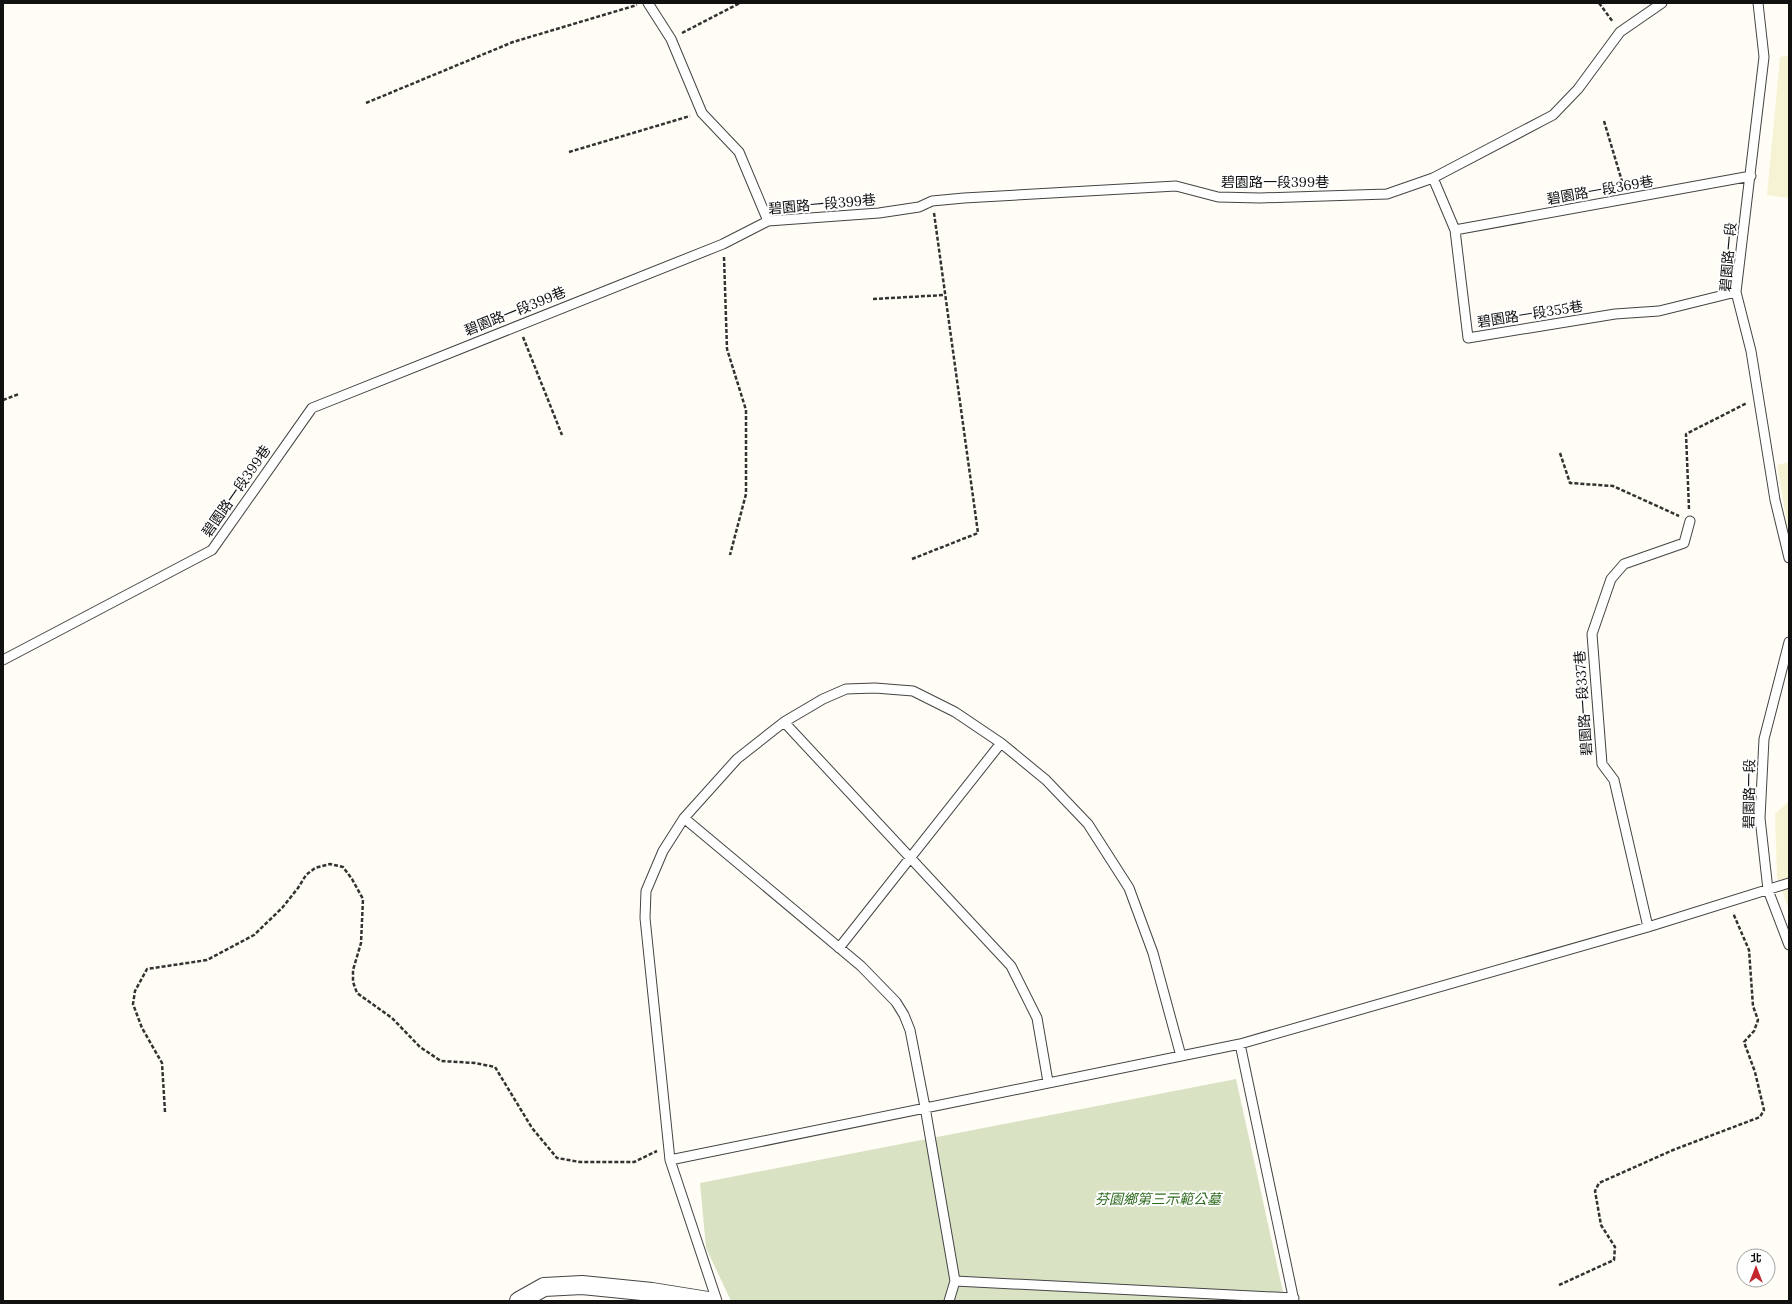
<svg xmlns="http://www.w3.org/2000/svg" width="1792" height="1304" viewBox="0 0 1792 1304" font-family="Lora,'Noto Sans TC',serif">
<style>
.farmland{fill:#f6f3d4}
.cemetery{fill:#d9e3c4}
.lines{fill:none;stroke-linecap:round;stroke-linejoin:round}
.service-casing{stroke:#444;stroke-width:11}
.minor-casing{stroke:#444;stroke-width:20}
.path{stroke:#333;stroke-width:2.5;stroke-dasharray:4 2;stroke-linecap:butt}
.service{stroke:#fff;stroke-width:9}
.minor{stroke:#fff;stroke-width:18}
.labels{text-anchor:middle;dominant-baseline:central;stroke-width:4;stroke-linejoin:round;paint-order:stroke}
.street-label{font-size:14px;fill:#111;stroke:#fff}
.park-label{font-size:14px;font-style:italic;fill:#2f6b1f;stroke:#fff}
</style>
<rect width="100%" height="100%" fill="#fffdf5"/>
<path class="farmland" d="M1789,55V198L1767,195L1780,57Z
M1789,462V534L1777,465Z
M1789,801V910L1777,877L1775,814Z"/>
<path class="cemetery" d="M1236,1079L1285,1301H731L706,1248L700,1183Z"/>
<g class="lines">
<defs>
<path id="service" d="M648,3L671,39L702,113L739,152L768,221
M1758,3L1764,57L1736,292L1751,351L1775,500L1789,558
M1433,178L1455,230L1468,338L1615,314L1659,311L1736,292
M1455,230L1751,176
M1789,642L1764,739L1760,818L1768,890L1789,945
M3,660L212,550L312,408L723,244L768,221L879,213L919,207L932,201L964,198L1176,186L1218,197L1260,198L1387,194L1433,178L1553,115L1578,89L1620,32L1662,3
M784,722L1011,966L1037,1018L1048,1082
M684,818L861,966L896,1002L904,1015L910,1030L925,1107L955,1281L949,1301
M1648,927L1614,780L1602,764L1592,634L1611,579L1624,564L1684,543L1690,521
M839,948L1001,743
M1240,1044L1294,1301
M670,1160L1240,1044L1648,927L1789,883
M955,1281L1294,1298
M717,1301L670,1160L645,918L646,891L663,851L684,818L737,759L784,722L823,699L846,689L875,688L913,691L955,712L1001,743L1046,780L1088,824L1129,888L1153,953L1181,1056"/>
<path id="minor" d="M519,1301L544,1287L582,1285L652,1292L708,1301"/>
</defs>
<use href="#service" class="service-casing"/>
<use href="#minor" class="minor-casing"/>
<path class="path" d="M1599,3L1613,22
M682,33L740,3
M366,103L513,42L637,5
M1604,121L1624,188
M569,152L690,116
M724,257L727,349L746,410V494L730,555
M873,299L945,295
M523,337L562,435
M3,400L19,394
M1560,453L1570,483L1613,486L1679,516
M1689,509L1686,434L1747,403
M912,559L978,533L934,213
M165,1112L162,1063L142,1028L133,1004L135,991L147,969L207,960L254,935L282,908L298,888L306,875L315,868L330,864L343,867L352,879L363,899L361,943L353,970V982L357,993L392,1018L420,1047L441,1061L475,1063L495,1067L532,1128L557,1158L580,1162H634L657,1151
M1559,1285L1614,1260L1615,1247L1601,1225L1595,1191L1599,1183L1673,1150L1760,1117L1764,1110L1755,1072L1744,1042L1754,1031L1758,1020L1753,1006L1749,950L1733,913"/>
<use href="#service" class="service"/>
<use href="#minor" class="minor"/>
</g>
<g class="labels">
<g class="street-label">
<text x="1275" y="182">碧園路一段399巷</text>
<text transform="translate(1600 190) rotate(-10)">碧園路一段369巷</text>
<text transform="translate(822 204) rotate(-5)">碧園路一段399巷</text>
<text transform="translate(1728 257) rotate(-85)">碧園路一段</text>
<text transform="translate(515 311) rotate(-22)">碧園路一段399巷</text>
<text transform="translate(1530 314) rotate(-9)">碧園路一段355巷</text>
<text transform="translate(236 491) rotate(-55)">碧園路一段399巷</text>
<text transform="translate(1583 703) rotate(-94)">碧園路一段337巷</text>
<text transform="translate(1749 794) rotate(-89)">碧園路一段</text>
</g>
<g class="park-label">
<text x="1158" y="1199">芬園鄉第三示範公墓</text>
</g>
</g>
<rect width="1792" height="1304" fill="none" stroke="#111111" stroke-width="8"/>
<g transform="translate(1756 1268)"><circle r="19" fill="#ffffff" stroke="#a0a0a0"/>
<path d="M0-3L7 15L0 10L-7 15Z" fill="#c4262e"/>
<text y="-6" font-size="11" font-weight="bold" text-anchor="middle" fill="#111111">北</text>
</g>
</svg>
